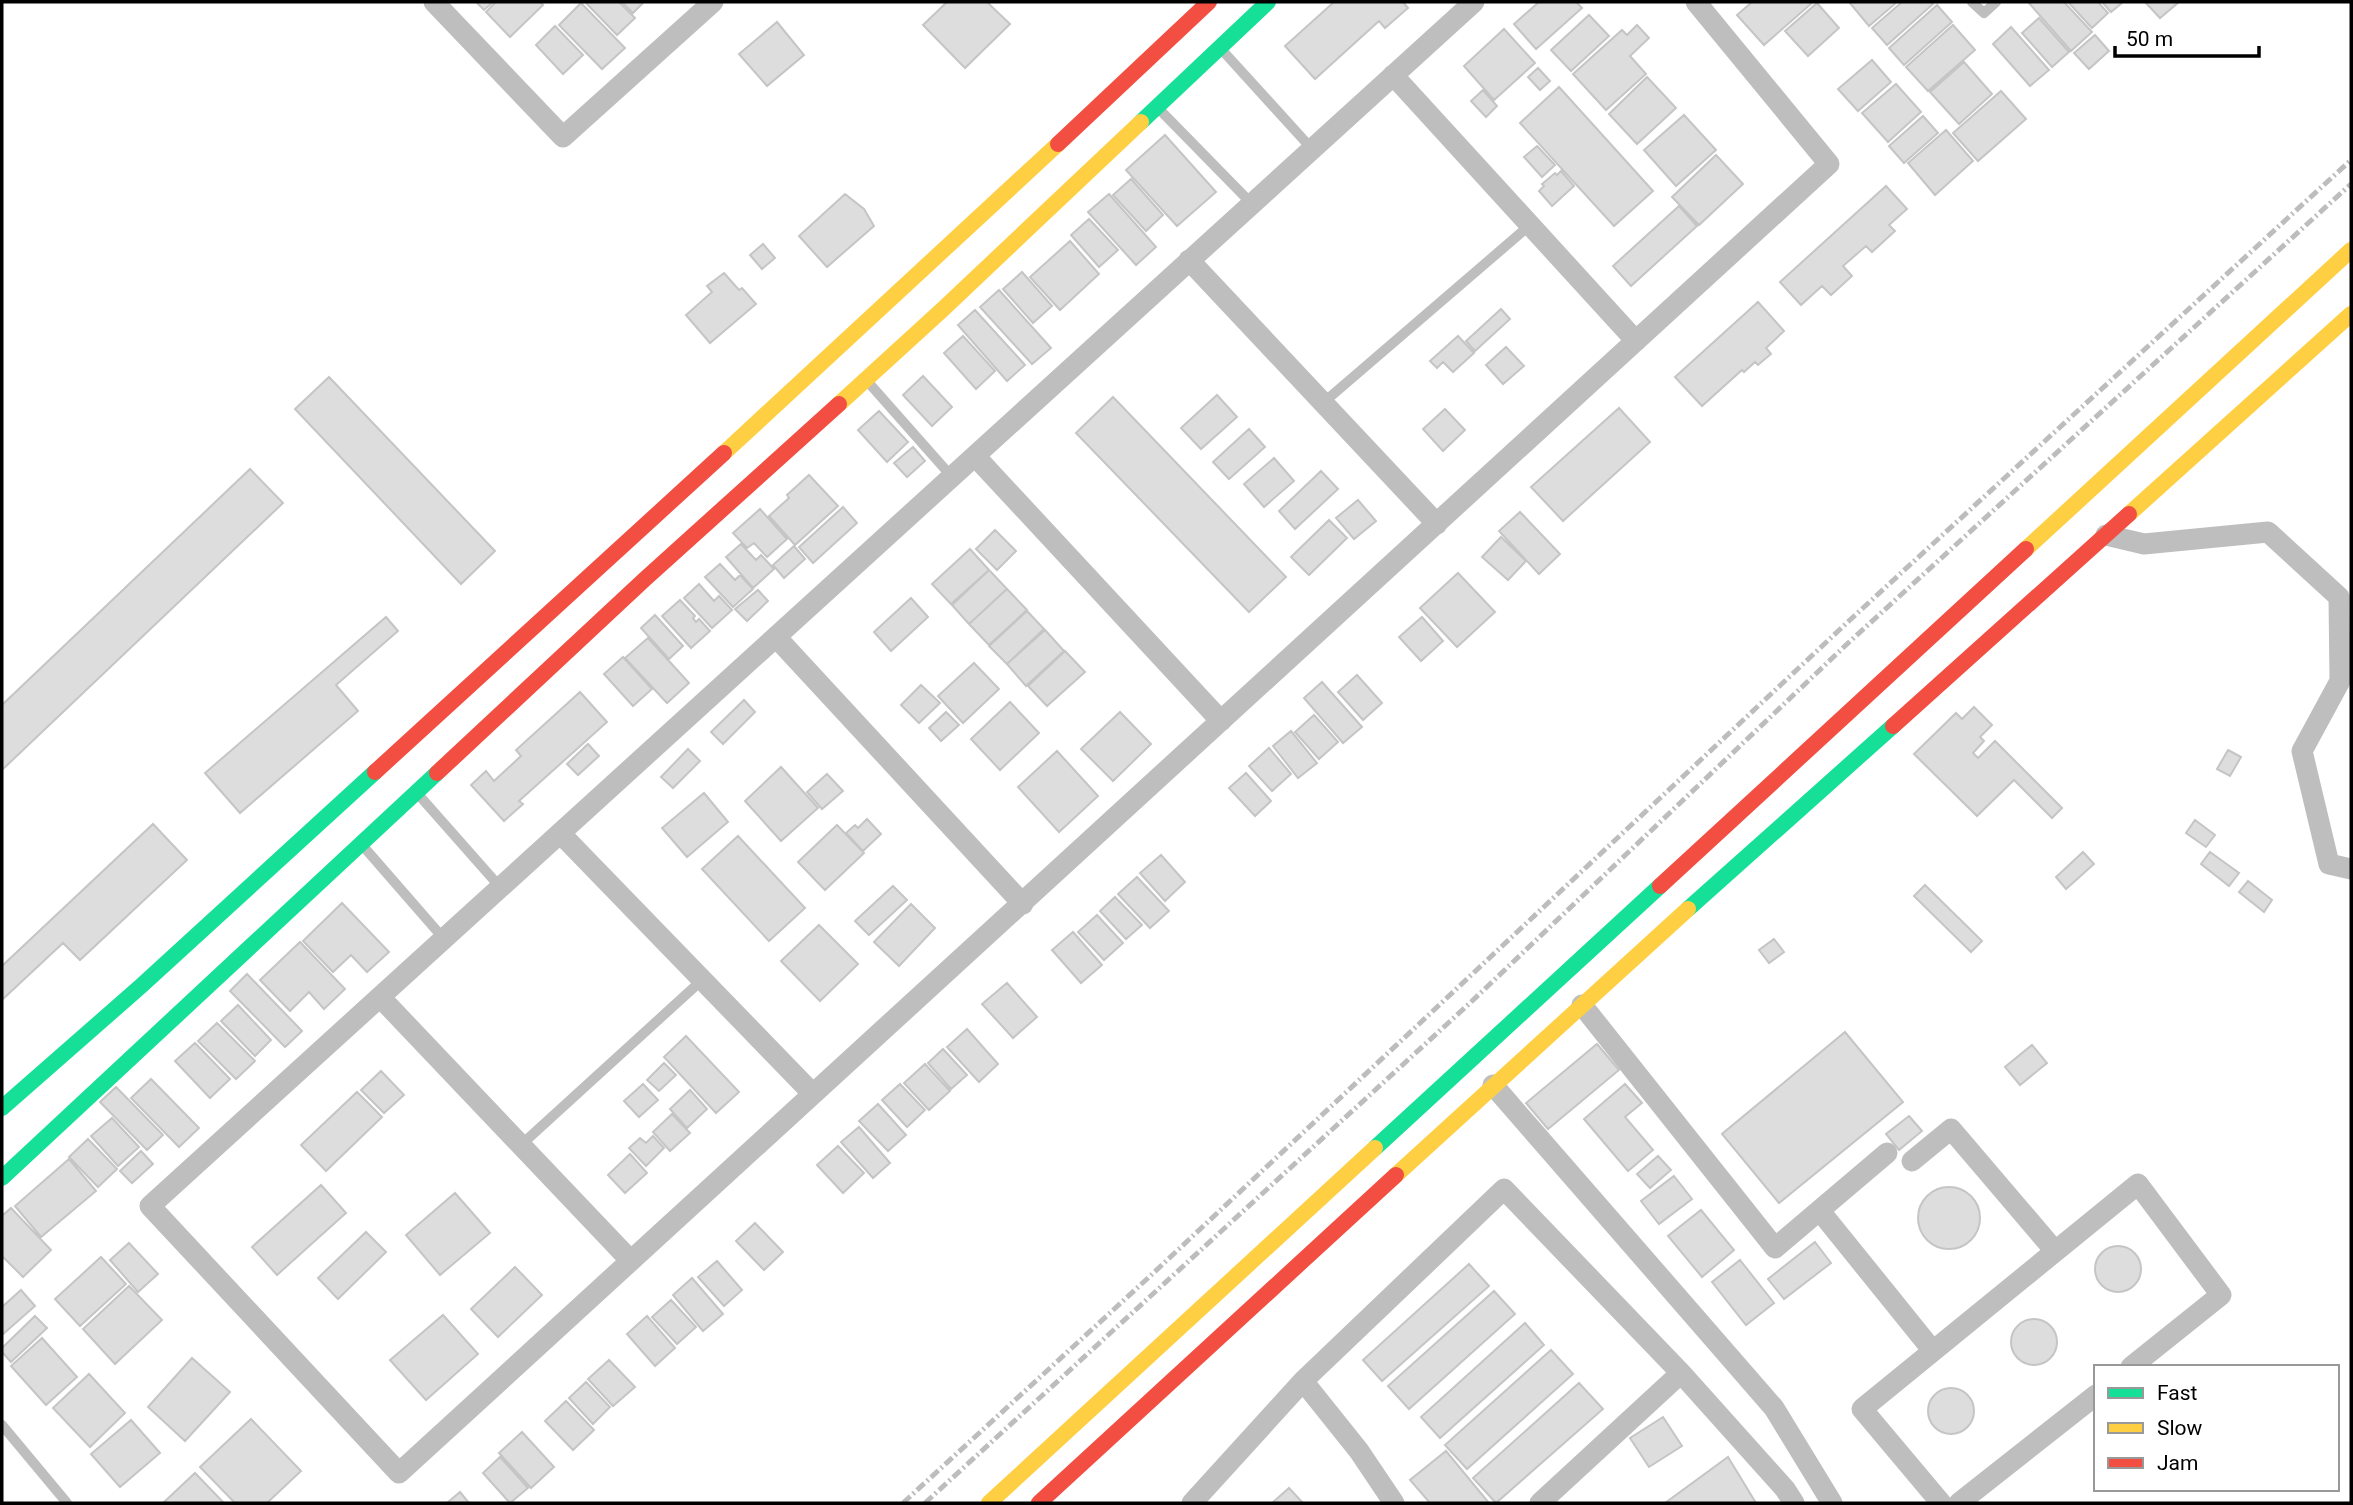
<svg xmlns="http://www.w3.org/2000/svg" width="2353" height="1505" viewBox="0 0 2353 1505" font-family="Roboto,sans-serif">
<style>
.building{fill:#ddd;stroke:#c5c5c5;stroke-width:2}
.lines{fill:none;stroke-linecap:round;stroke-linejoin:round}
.lane{stroke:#bebebe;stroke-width:10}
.street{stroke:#bebebe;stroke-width:21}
.fast{stroke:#16e098;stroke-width:16}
.slow{stroke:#ffcf43;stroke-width:16}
.jam{stroke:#f24e42;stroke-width:16}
.rail{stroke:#bdbdbd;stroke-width:5;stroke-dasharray:10 3.5 2 3.5;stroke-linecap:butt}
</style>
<rect width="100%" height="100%" fill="#fff"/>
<path class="building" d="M476,2H493L484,10Z
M496,2H540L543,5L510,37L486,12Z
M585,2H619L635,18L617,35Z
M622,2H644L633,13Z
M947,2H987L1010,24L965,68L923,25Z
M1334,2H1403L1408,8L1385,28L1379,21L1315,79L1285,46Z
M1539,2H1576L1582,8L1536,49L1514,24Z
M1752,2H1813L1764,45L1737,15Z
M1849,2H1897L1869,26Z
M1902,2H1931L1933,4L1887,45L1872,28Z
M2031,2H2064L2092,32L2071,51L2029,3Z
M2068,2H2098L2108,13L2092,28Z
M2102,2H2123L2111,12Z
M2145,2H2179L2160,18Z
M581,3L625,48L602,69L559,25Z
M1817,3L1839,28L1808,56L1785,31Z
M1937,5L1952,22L1904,65L1889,48Z
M1589,15L1609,36L1571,71L1551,50Z
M2039,18L2069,52L2052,67L2022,33Z
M777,22L804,55L767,86L739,54Z
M1637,25L1649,38L1630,56L1646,74L1606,110L1573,74L1622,30L1627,35Z
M1953,25L1975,50L1928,91L1906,67Z
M555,26L583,55L563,74L536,45Z
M2011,27L2049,70L2030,86L1993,44Z
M1504,29L1535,63L1494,100L1464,66Z
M2095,35L2109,51L2089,69L2074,53Z
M1872,60L1891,82L1858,111L1838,89Z
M1964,62L1992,94L1959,124L1930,92Z
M1538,68L1550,81L1540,90L1528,77Z
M1647,77L1676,108L1637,144L1609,114Z
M1896,84L1921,112L1888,142L1862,113Z
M1559,87L1653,191L1614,226L1520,123Z
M1483,90L1497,106L1486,117L1471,101Z
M2001,91L2026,119L1978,161L1953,133Z
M1684,115L1716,150L1676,186L1644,150Z
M1923,116L1938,133L1904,163L1889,146Z
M1946,130L1973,161L1935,195L1908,163Z
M1165,135L1216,192L1177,226L1126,170Z
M1537,146L1555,165L1542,177L1524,157Z
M1716,155L1743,184L1699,225L1672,197Z
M1561,171L1574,186L1552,206L1539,191L1544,186L1542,184L1555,173L1557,175Z
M1131,179L1163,215L1146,231L1113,195Z
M1886,186L1907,209L1889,225L1895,231L1872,252L1866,246L1843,266L1852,276L1831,295L1822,286L1801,305L1780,282Z
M845,194L864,209L874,226L827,267L799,236Z
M1109,194L1156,247L1136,265L1088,212Z
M1679,206L1697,226L1631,286L1613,266Z
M1089,219L1118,250L1099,267L1071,235Z
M1070,241L1099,274L1060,310L1030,277Z
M763,244L775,258L762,269L750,255Z
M1022,272L1052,306L1033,323L1003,289Z
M724,273L739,290L742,288L756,304L710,343L686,315L712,292L707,286Z
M999,290L1051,348L1032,364L980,307Z
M1758,302L1784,331L1766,348L1771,354L1758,365L1755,362L1744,372L1742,370L1702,406L1675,377Z
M1501,309L1510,319L1475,351L1466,341Z
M975,310L1025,365L1007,381L958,325Z
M963,336L995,371L976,389L944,353Z
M1458,336L1474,353L1453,372L1443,362L1437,368L1430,361Z
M1506,347L1524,366L1503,384L1486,365Z
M923,376L952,407L932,426L903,395Z
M329,377L495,551L461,584L295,409Z
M1217,395L1237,417L1201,449L1181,428Z
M1113,397L1286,577L1249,612L1076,433Z
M1619,408L1650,442L1563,521L1531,487Z
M1445,409L1465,430L1443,451L1423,429Z
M879,411L908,442L887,462L858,430Z
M1249,429L1265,447L1229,479L1213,462Z
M913,447L925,461L907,477L894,463Z
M1274,458L1294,481L1264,507L1244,484Z
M250,469L283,503L2,770V705Z
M1321,471L1338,489L1295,529L1279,511Z
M809,475L838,506L795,545L769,516L789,498L787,495Z
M1358,500L1376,521L1354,539L1336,518Z
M843,507L857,523L813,563L799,547Z
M760,509L787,539L767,557L754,543L747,548L733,533Z
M1520,512L1560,554L1539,574L1499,531Z
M1329,520L1347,538L1309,575L1291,557Z
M995,530L1016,551L997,570L976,549Z
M1501,537L1526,561L1508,580L1482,557Z
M741,544L756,560L761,555L774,569L753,588L726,557Z
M794,546L805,559L784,578L773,565Z
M970,549L989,570L951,604L932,584Z
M720,564L735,580L740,575L753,589L733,607L705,577Z
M989,570L1007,589L969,624L952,605Z
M1458,573L1495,612L1457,647L1420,608Z
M699,584L714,601L719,596L732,610L712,628L684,598Z
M1007,589L1027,610L989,645L969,624Z
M758,590L768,601L747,621L735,609Z
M911,598L928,617L891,651L874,632Z
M680,600L695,616L693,618L696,622L699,619L710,631L691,648L662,616Z
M1027,611L1044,629L1007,664L989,646Z
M655,615L683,646L669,659L641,628Z
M386,617L398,631L336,685L358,711L240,813L205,773Z
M1422,617L1443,641L1421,661L1399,637Z
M1045,630L1064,651L1026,686L1007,664Z
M648,638L689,683L667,703L625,658Z
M1065,651L1085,672L1047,706L1028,686Z
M623,657L652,689L633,706L604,674Z
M974,663L999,689L963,723L938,696Z
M1357,675L1382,703L1363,720L1338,692Z
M1322,682L1362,727L1343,743L1304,698Z
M921,685L940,703L919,723L901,705Z
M580,692L607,722L519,801L523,804L504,821L471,785L486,771L494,781L521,756L516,750Z
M744,700L755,712L723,744L711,732Z
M1010,702L1039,733L1000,770L971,739Z
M1974,707L1992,725L1980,737L1984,741L1973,753L1978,758L1995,741L2062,808L2052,818L2014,780L1977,816L1914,754L1956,713L1962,719Z
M946,712L959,725L941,741L929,728Z
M1120,712L1151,744L1113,781L1081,749Z
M1314,715L1338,742L1319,759L1295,732Z
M1291,731L1317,763L1298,778L1273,746Z
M588,744L599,756L578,775L567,764Z
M1269,748L1291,774L1272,791L1249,766Z
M688,749L700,761L673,788L661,777Z
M2228,750L2241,757L2230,776L2217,769Z
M1057,751L1098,796L1059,832L1018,787Z
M781,767L818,808L781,841L745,801Z
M1246,773L1271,801L1255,816L1229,788Z
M827,774L843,791L822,809L807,792Z
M704,793L728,822L687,857L662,828Z
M867,819L881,834L863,851L846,833L855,825L858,828Z
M2195,820L2215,835L2206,847L2186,833Z
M153,824L187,860L80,960L63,943L2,1000V966Z
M837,825L864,853L825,890L798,862Z
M738,836L805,908L769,941L702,869Z
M2083,852L2094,864L2066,889L2056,877Z
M2210,852L2239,873L2229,886L2201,864Z
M1161,855L1185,882L1165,901L1140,873Z
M1137,877L1169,911L1150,928L1118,894Z
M2248,881L2272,900L2264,912L2239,892Z
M1925,885L1982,941L1971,952L1914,896Z
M893,886L907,900L869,935L855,921Z
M1115,897L1142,925L1126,939L1100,911Z
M342,903L389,952L367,972L351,955L333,972L303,941Z
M911,904L935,928L899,966L874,942Z
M1097,915L1123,943L1104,960L1078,932Z
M819,925L858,964L820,1001L781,961Z
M1073,932L1102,965L1081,983L1052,950Z
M1774,939L1784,952L1769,963L1759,950Z
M300,942L345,989L324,1009L309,992L290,1011L260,980Z
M247,974L302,1031L285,1047L230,991Z
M1007,983L1037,1017L1013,1038L982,1004Z
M238,1005L271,1040L255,1056L221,1021Z
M217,1023L255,1061L236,1079L198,1041Z
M967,1029L998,1064L979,1082L947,1047Z
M1845,1032L1903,1102L1779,1203L1722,1134Z
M686,1036L739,1092L716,1113L664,1057Z
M195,1043L230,1079L210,1098L175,1061Z
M1597,1044L1619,1070L1548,1129L1526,1103Z
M2032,1045L2047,1063L2020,1085L2005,1067Z
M943,1049L967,1075L951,1089L928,1063Z
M664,1063L676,1075L659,1091L647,1080Z
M925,1064L950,1091L929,1110L904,1083Z
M381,1071L404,1095L384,1113L361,1090Z
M151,1079L199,1128L179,1147L131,1098Z
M643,1084L658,1100L639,1117L624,1101Z
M900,1084L925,1110L907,1127L882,1100Z
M1625,1084L1642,1103L1625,1117L1653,1150L1628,1171L1584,1119Z
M116,1087L163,1135L147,1150L100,1102Z
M690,1090L707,1109L687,1128L670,1109Z
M357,1092L382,1117L326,1171L301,1145Z
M878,1104L906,1135L888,1151L859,1121Z
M672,1114L690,1133L670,1151L653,1132Z
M1909,1116L1922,1131L1899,1150L1886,1134Z
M112,1118L139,1147L118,1166L91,1136Z
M859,1127L890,1163L873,1178L841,1142Z
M653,1136L664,1148L646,1166L629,1148L640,1138L646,1143Z
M88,1139L117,1169L98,1187L69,1157Z
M838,1146L864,1173L843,1193L817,1165Z
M141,1151L153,1164L132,1183L120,1171Z
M630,1154L647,1173L625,1193L608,1175Z
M1658,1156L1671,1170L1650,1188L1637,1174Z
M69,1159L96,1191L41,1237L15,1206Z
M1674,1176L1692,1199L1659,1224L1641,1201Z
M321,1185L346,1213L277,1275L252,1247Z
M1918 1218a31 31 0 1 1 62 0a31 31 0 1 1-62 0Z
M455,1193L490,1233L440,1275L406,1235Z
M11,1208L51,1250L23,1277L2,1256V1216Z
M1701,1210L1734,1250L1702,1277L1668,1236Z
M755,1223L783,1252L764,1270L736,1241Z
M366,1232L386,1252L338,1299L318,1278Z
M1815,1242L1831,1263L1784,1299L1768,1279Z
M129,1243L158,1274L138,1292L110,1260Z
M2095 1269a23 23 0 1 1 46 0a23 23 0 1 1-46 0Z
M101,1257L126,1284L80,1326L55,1299Z
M1740,1260L1774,1303L1746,1325L1712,1282Z
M717,1261L742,1290L724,1306L698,1277Z
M1469,1264L1489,1286L1382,1381L1363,1360Z
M515,1267L542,1295L498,1337L471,1309Z
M692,1278L723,1314L703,1331L673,1295Z
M129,1286L162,1320L115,1364L83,1329Z
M21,1290L35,1306L2,1335V1307Z
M1494,1291L1515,1314L1409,1409L1388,1386Z
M671,1300L696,1327L677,1344L652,1317Z
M443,1315L478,1354L426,1400L390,1360Z
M35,1316L47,1328L11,1362L2,1352V1348Z
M647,1316L675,1348L655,1366L627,1334Z
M2011 1342a23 23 0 1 1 46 0a23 23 0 1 1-46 0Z
M1525,1323L1544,1345L1440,1438L1421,1417Z
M42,1338L77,1377L46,1405L11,1366Z
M1551,1350L1573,1374L1467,1469L1445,1445Z
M192,1358L230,1392L185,1441L148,1407Z
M609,1360L635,1387L613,1406L588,1379Z
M89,1374L125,1413L90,1447L53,1408Z
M586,1382L610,1407L593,1424L569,1398Z
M1579,1383L1603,1409L1496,1503L1473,1478Z
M1928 1411a23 23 0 1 1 46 0a23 23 0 1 1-46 0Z
M566,1401L594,1430L573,1450L545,1421Z
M1663,1417L1682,1446L1649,1467L1630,1438Z
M251,1419L301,1471L267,1503H235L200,1467Z
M131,1420L160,1453L120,1487L91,1454Z
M522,1432L554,1467L531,1488L499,1453Z
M1446,1451L1489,1503H1430L1410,1480Z
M500,1457L528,1488L510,1503L483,1473Z
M1728,1457L1756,1503H1665Z
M195,1473L223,1502L221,1503H163Z
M1289,1488L1303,1503H1272Z
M460,1492L469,1503H447Z"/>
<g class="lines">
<path class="lane" d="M1972,2L1984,13L1996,2
M1222,50L1312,149
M1158,108L1252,204
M868,382L952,477
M1323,403L1530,225
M417,793L500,887
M363,846L444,939
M521,1145L702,980
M2,1425L67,1503"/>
<path class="street" d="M434,2L563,137L713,2
M1474,2L150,1206L399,1473L1829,164L1696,2
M1393,75L1636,341
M1189,260L1437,524
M975,456L1221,721
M2106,535L2144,544L2268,532L2339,597L2340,681L2302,751L2329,864L2351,869
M776,637L1023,904
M560,833L813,1094
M380,997L631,1261
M1582,1005L1775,1248L1887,1153
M1493,1085L1774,1408L1832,1503
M1912,1161L1951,1129L2055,1251
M1820,1211L1933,1351
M1303,1381L1359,1451L1394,1503
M1192,1503L1303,1381L1504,1189L1681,1373L1785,1489L1794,1503
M1540,1503L1681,1373
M1941,1503L1862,1409L2138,1184L2221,1295L2131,1367
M1959,1503L2096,1395"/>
<path class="fast" d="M1141,122L1268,2
M1688,909L1893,726
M2,1108L141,986L375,772
M1375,1148L1660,886
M2,1178L437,773"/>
<path class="slow" d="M839,404L942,310L1141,122
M724,453L1058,144
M2129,514L2351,314
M2026,549L2351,250
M1396,1175L1688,909
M989,1503L1375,1148"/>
<path class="jam" d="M1058,144L1209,2
M1893,726L2129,514
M375,772L724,453
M437,773L645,579L839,404
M1660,886L2026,549
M1039,1503L1396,1175"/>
<path class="rail" d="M903,1503L1148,1278L1851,619L2351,160
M925,1503L1470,1003L1846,645L2351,184"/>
</g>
<rect width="2353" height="1505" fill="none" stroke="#000000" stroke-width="7"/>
<rect x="2094" y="1365" width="245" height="126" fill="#ffffff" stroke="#999999" stroke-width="2"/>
<rect x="2108" y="1388" width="35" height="10" fill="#16e098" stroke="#999999" stroke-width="2"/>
<text x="2157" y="1400" font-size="21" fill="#000000">Fast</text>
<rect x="2108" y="1423" width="35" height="10" fill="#ffcf43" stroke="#999999" stroke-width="2"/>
<text x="2157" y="1435" font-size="21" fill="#000000">Slow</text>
<rect x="2108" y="1458" width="35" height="10" fill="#f24e42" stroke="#999999" stroke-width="2"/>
<text x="2157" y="1470" font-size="21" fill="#000000">Jam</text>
<path d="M2115 46v10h144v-10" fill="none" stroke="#000000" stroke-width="3.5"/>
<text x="2126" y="46" font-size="21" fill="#000000" stroke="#ffffff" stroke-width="5" paint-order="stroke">50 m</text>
</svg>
